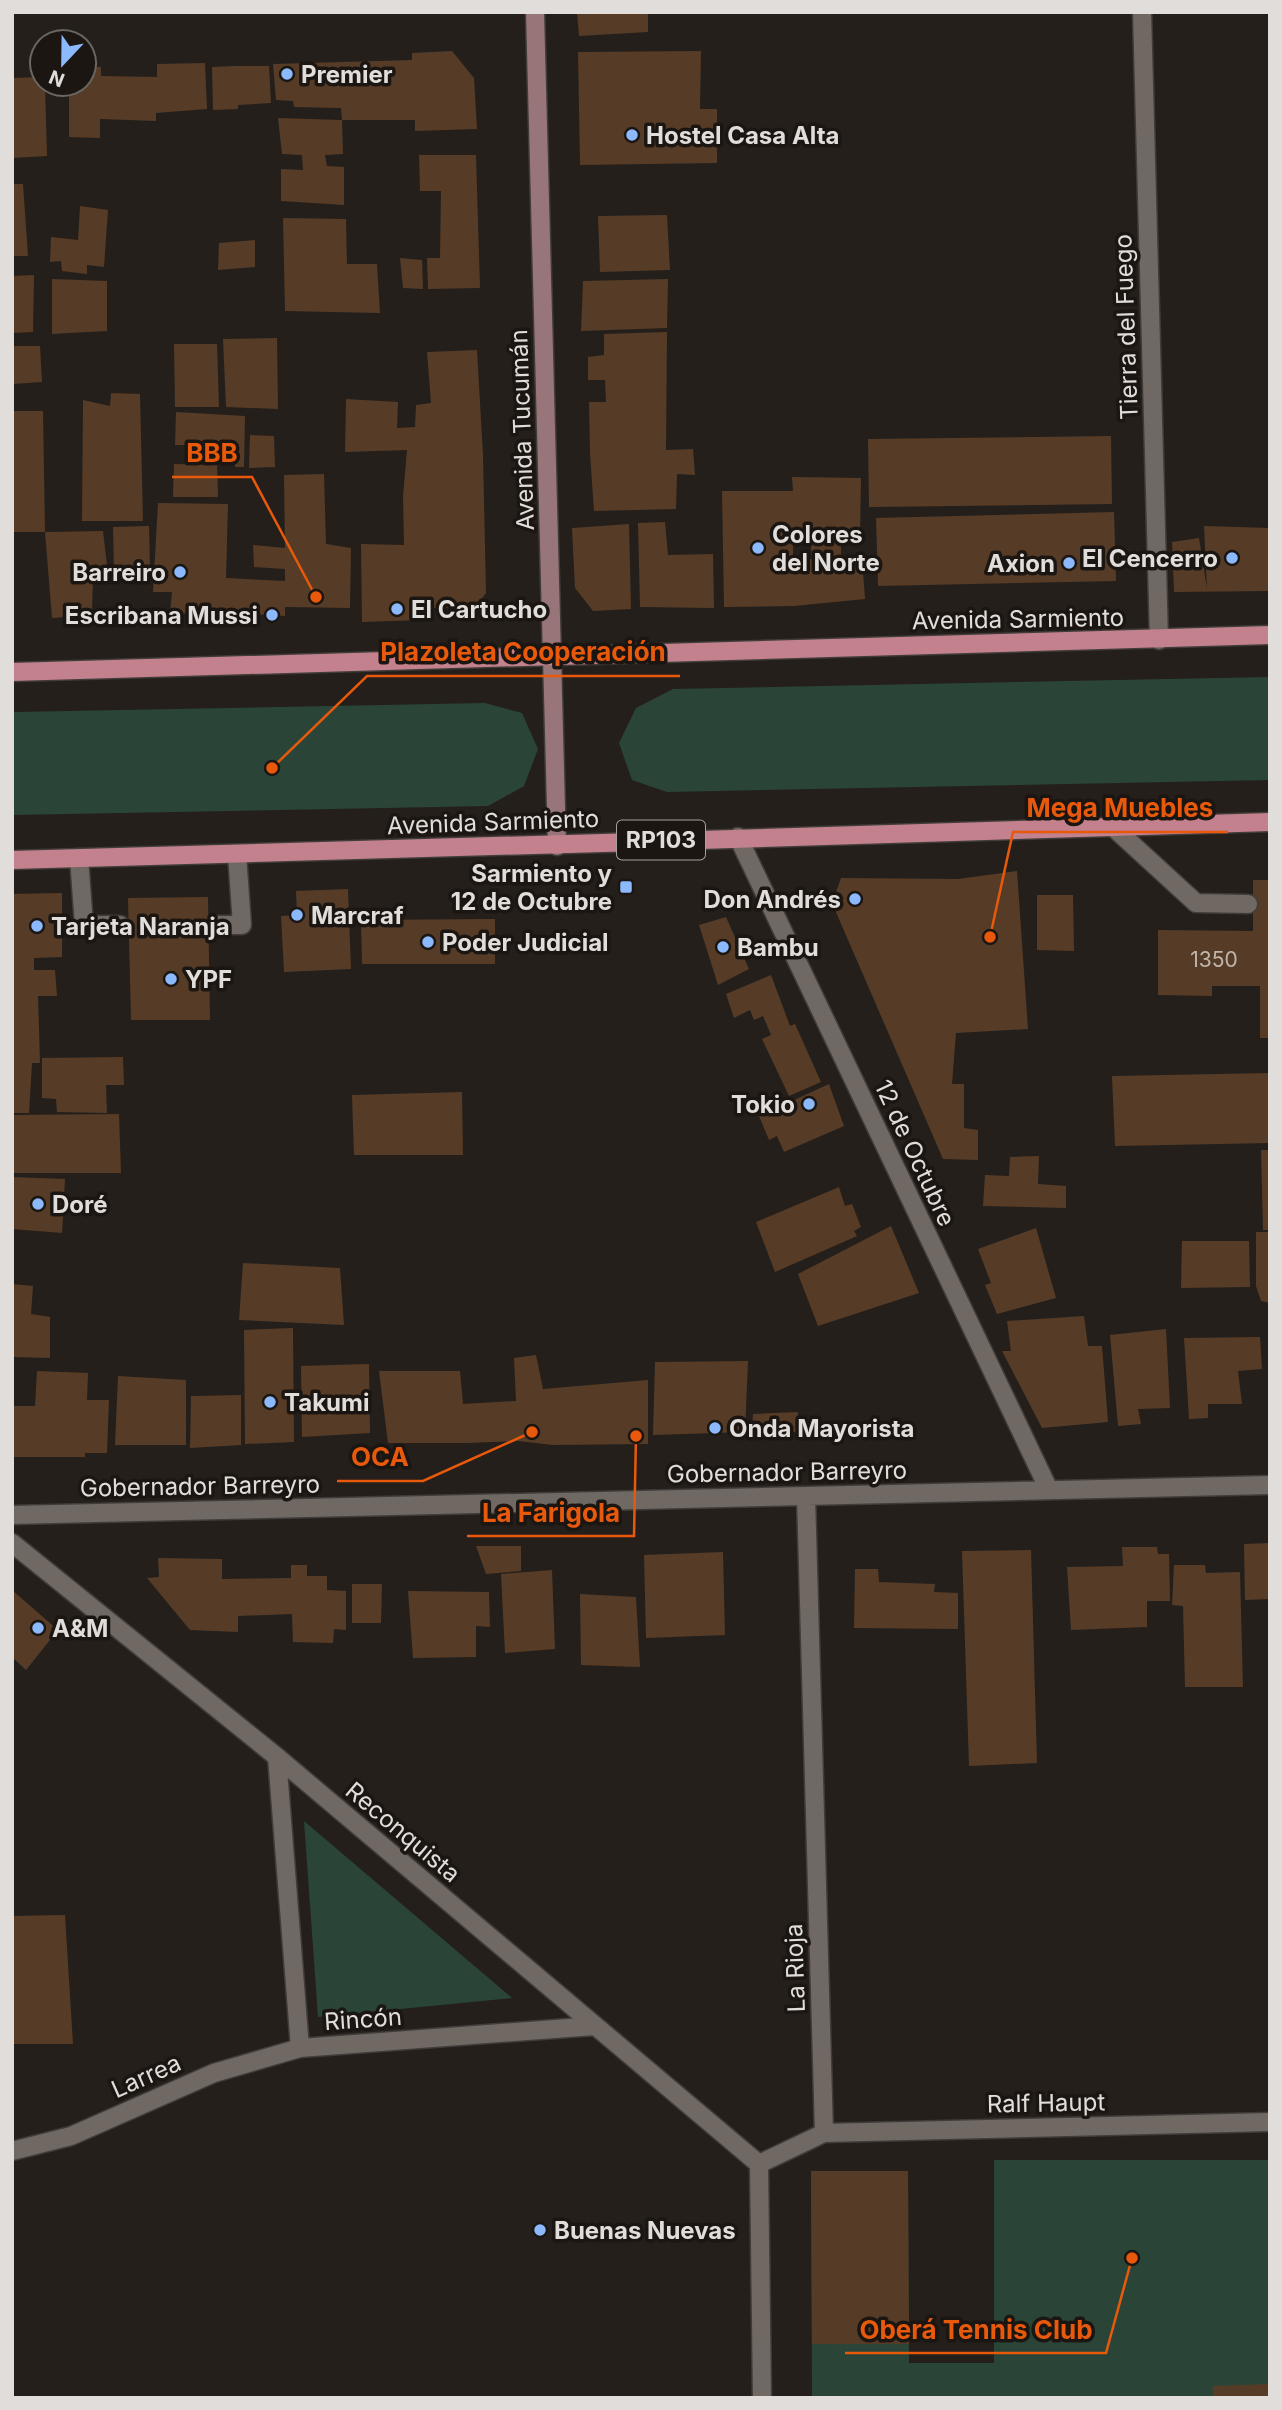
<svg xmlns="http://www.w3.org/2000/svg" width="1282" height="2410" viewBox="0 0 1282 2410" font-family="Inter,sans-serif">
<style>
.green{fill:#2a4537}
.building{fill:#563c27;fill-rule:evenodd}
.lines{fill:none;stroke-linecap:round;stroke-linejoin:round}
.lane-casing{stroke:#403c39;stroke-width:21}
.street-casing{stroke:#403c39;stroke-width:21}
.secondary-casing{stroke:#403c39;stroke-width:21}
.primary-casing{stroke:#403c39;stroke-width:21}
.lane{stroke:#6f6863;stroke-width:18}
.street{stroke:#6f6863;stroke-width:18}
.secondary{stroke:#987578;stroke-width:18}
.primary{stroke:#c2818c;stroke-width:18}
.poi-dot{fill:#8bb9fc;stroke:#1b1612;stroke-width:2.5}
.labels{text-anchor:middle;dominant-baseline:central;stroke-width:7;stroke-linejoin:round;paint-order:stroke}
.number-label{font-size:21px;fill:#beb5ad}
.shield{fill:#1b1612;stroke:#a5a19e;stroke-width:2}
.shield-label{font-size:23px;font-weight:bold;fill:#e0ddda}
.poi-label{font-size:24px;font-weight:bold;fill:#e0ddda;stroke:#1b1612;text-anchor:start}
.street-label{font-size:24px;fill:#e0ddda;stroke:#1b1612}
.leader{fill:none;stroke:#e8590c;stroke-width:2.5}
.callout-dot{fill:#e8590c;stroke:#1b1612;stroke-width:2.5}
.callout-label{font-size:26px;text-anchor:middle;font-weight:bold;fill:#e8590c;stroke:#1b1612;stroke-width:7;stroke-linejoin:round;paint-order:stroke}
</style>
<rect width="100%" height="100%" fill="#241f1b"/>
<path class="green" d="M1270,677V780L667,792L632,780L619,743L636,708L673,689Z
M485,703L522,713L538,749L524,786L488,806L12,815V713L15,712Z
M304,1821L512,1998L318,2017Z
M994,2160H1270V2398H812L811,2171H908L909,2363H994Z"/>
<path class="building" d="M577,12H648V32L579,36Z
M452,51L474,78L477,129L415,131V120H342L341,108L294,107L293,101L276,100L273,64L412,60V53Z
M701,51L700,109H717V163L580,165L578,52Z
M205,63L207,109L156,113V121L100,119V138L69,137V84H84V66L101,67V76L157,77V64Z
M235,66H269L271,103L238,105V109L213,110L212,67Z
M42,77V84H45L47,156L12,158V78Z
M278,118L342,120L343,154L325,155L327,166L344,167V205L281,201V169L303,170L302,155L282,154Z
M419,155H476L480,288L428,289L427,258H440L441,191H420Z
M12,184H23L28,256H12Z
M80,206L108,210L104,267L87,265V274L62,271L61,261L50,262L51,237L78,240Z
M667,215L670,270L600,272L598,216Z
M283,218L346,219L347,264H377L380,313L285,311Z
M255,240V267L218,270L219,243Z
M400,258L422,260L423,289L403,288Z
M34,275L33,332L12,333V276Z
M52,279L107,281V331L52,334Z
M668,279L667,328L581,331L583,281Z
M667,332L666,450L693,449L695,475L677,474L676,509L594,511L590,453L589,402H606L605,380H588V357L604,355V334Z
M277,338L278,409L226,407L223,339Z
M174,344H217L219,407H175Z
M12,346H40L42,382L12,384Z
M477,350L483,455L486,593L475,608H422V620L362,622L361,544L404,545L403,496L407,450L345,452L346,399L398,402L397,428L415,427L416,405L431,403L427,352Z
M111,393L140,394L143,521H82L83,400L110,406Z
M12,411H43L45,532L103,531L108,574H93L92,615L52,618L45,532H12Z
M176,412L245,416L244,467H235V455H219L217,445H175Z
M250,435L274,436L275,467L249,468Z
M1111,436L1112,504L869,507L868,439Z
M174,464L217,465L218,497H173Z
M324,474L326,544L351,548L350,608L285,607V616L225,612L170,614L172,592H153L158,503L228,504L226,578L285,581V569L254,567L253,545L285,548L284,475Z
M792,477L861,478L860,535L841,536V559L862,558L865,599L794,606L724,607L722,491H793ZM793,537H810L812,559H793Z
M1114,512L1116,581L878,586L876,518Z
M665,522L668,555L713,554L714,608L640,607L638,523Z
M629,524L631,609L593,611L575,588L572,528Z
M149,526L150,570L114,571L113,527Z
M1204,526L1270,528V591L1174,592L1172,542L1199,538L1207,589Z
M1017,871L1028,1029L956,1033L952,1084H964V1128L978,1130V1160L943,1159L832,903L841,878L958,879Z
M1253,880H1270V1038H1260V986H1212V996L1158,995V930L1253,931Z
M348,889L351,969L284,972L281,916L297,915L296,891Z
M62,893V957L34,958V970H55L57,996H38L40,1063H32L29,1113H12V894Z
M1037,895H1073L1074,951L1037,950Z
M208,897L210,1020H131L128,898Z
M726,917L749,969L718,985L699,925Z
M495,919V964H362L361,920Z
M771,975L790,1026L795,1024L821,1082L789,1096L762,1039L771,1035L763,1016L754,1020L750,1010L734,1018L726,994Z
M123,1057L124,1085H106L107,1113L57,1112L56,1099L42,1098V1058Z
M1270,1073V1143L1115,1146L1112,1076Z
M829,1084L844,1126L784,1152L777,1136L769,1140L759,1116Z
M462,1092L463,1155H354L352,1095Z
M119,1114L121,1173H12V1115Z
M1261,1150H1270V1230H1263Z
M1039,1156L1038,1184L1066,1186V1208L983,1206L985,1175L1009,1176L1010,1157Z
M12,1177L65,1179L62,1233L12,1229Z
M839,1187L845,1206L852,1204L861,1227L854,1231L857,1236L775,1272L756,1222Z
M891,1226L919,1293L818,1326L798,1274Z
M1036,1228L1056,1298L997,1314L985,1285L991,1283L978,1249Z
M1256,1232H1268L1270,1303L1261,1301L1256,1286Z
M1182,1241H1249L1250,1287L1181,1288Z
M243,1263L340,1268L344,1325L239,1320Z
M12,1284L33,1286L31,1314L50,1317V1358L12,1357Z
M1084,1316L1088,1346H1102L1108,1422L1042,1428L1002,1351H1011L1007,1321Z
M293,1328L294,1442L245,1444L244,1330Z
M1166,1329L1170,1408L1138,1409L1141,1424L1118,1426L1110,1335Z
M1260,1337L1262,1369L1238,1371L1242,1404H1208V1418L1189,1419L1184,1338Z
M536,1355L543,1389L648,1380V1444L553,1445L518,1441L467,1443H388L379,1371H460L463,1404L516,1401L514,1358Z
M748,1361L745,1432L653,1435L655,1362Z
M369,1364L370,1433L302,1437L301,1366Z
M37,1371L88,1373L87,1400H109L107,1453H85V1457H12V1406H35Z
M118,1376L186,1380V1445H115Z
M241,1395V1445L190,1448L191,1396Z
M798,1412L797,1432H752L753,1414Z
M1270,1543V1599L1245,1600L1244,1544Z
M476,1546H521V1571L486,1574Z
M1122,1547H1157L1158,1554H1169L1170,1601H1147V1627L1071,1630L1067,1567L1123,1566Z
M1031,1550L1037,1763L969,1766L962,1551Z
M723,1552L725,1635L646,1638L644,1555Z
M158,1558L222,1559V1579L291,1578V1565H307V1576H327V1590L346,1591V1630L334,1629L333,1643L293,1642L292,1614L238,1616V1632L190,1630L147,1578L159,1577Z
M1174,1565H1205L1206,1573L1240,1572L1243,1687H1185L1183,1606L1172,1605Z
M855,1569H878L879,1582L935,1584L934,1592L958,1593V1629L854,1628Z
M552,1570L555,1649L505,1653L501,1574Z
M352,1584H382L381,1623H352Z
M12,1590L58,1630L26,1670L12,1657Z
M408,1591L489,1592L490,1627L476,1626V1657L413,1658Z
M580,1594L636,1597L640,1667L581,1665Z
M65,1915L73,2044H12V1916Z
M811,2171H908L909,2344H812Z
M1270,2384V2398H1213V2386Z"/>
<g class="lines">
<defs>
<path id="lane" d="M1112,826L1196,903L1248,904
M79,858L84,925H120
M216,925H242L237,854"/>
<path id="street" d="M1142,12L1159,640
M738,837L1049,1490
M806,1496L824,2133
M12,1515L1270,1485
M12,1543L277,1757L759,2164
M277,1757L300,2048L595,2026
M12,2151L71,2136L214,2073L300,2048
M762,2398L759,2164L824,2133L1270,2122"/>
<path id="secondary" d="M535,12L557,846"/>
<path id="primary" d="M12,672L1270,635
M12,860C432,851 850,833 1270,822"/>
</defs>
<use href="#lane" class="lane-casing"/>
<use href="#street" class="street-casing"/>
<use href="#secondary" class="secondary-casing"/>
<use href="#primary" class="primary-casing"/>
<use href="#lane" class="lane"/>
<use href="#street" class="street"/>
<use href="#secondary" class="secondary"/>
<use href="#primary" class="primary"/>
</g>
<g class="poi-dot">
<circle cx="287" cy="74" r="7"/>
<circle cx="632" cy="135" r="7"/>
<circle cx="758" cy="548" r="7"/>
<circle cx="1232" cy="558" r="7"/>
<circle cx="1069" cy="563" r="7"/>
<circle cx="180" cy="572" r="7"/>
<circle cx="397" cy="609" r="7"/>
<circle cx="272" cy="615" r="7"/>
<rect x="619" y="880" width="14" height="14" rx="3.5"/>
<circle cx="855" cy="899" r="7"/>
<circle cx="297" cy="915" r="7"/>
<circle cx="37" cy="926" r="7"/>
<circle cx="428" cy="942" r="7"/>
<circle cx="723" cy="947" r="7"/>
<circle cx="171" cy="979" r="7"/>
<circle cx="809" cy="1104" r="7"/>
<circle cx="38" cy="1204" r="7"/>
<circle cx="270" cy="1402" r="7"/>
<circle cx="715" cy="1428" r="7"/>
<circle cx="38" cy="1628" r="7"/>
<circle cx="540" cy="2230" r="7"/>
</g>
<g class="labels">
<g class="number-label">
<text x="1214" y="959">1350</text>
</g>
<rect class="shield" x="617" y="820.5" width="88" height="39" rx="5"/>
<g class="shield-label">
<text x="661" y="840">RP103</text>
</g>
<g class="poi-label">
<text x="301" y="74">Premier</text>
<text x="646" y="135">Hostel Casa Alta</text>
<text x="772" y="534">Colores<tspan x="772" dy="28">del Norte</tspan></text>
<text x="1218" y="558" text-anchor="end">El Cencerro</text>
<text x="1055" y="563" text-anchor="end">Axion</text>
<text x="166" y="572" text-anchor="end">Barreiro</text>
<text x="411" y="609">El Cartucho</text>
<text x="258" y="615" text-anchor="end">Escribana Mussi</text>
<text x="612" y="873" text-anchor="end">Sarmiento y<tspan x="612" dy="28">12 de Octubre</tspan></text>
<text x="841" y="899" text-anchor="end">Don Andrés</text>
<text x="311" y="915">Marcraf</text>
<text x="51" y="926">Tarjeta Naranja</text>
<text x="442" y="942">Poder Judicial</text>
<text x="737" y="947">Bambu</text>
<text x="185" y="979">YPF</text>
<text x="795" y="1104" text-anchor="end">Tokio</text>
<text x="52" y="1204">Doré</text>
<text x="284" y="1402">Takumi</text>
<text x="729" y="1428">Onda Mayorista</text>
<text x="52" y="1628">A&amp;M</text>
<text x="554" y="2230">Buenas Nuevas</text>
</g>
<g class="street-label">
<text transform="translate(1126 327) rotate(-92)">Tierra del Fuego</text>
<text transform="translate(522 430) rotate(-92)">Avenida Tucumán</text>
<text transform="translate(1018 619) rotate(-1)">Avenida Sarmiento</text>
<text transform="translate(493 822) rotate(-2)">Avenida Sarmiento</text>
<text transform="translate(915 1153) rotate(65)">12 de Octubre</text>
<text transform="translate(787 1472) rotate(-1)">Gobernador Barreyro</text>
<text transform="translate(200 1486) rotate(-1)">Gobernador Barreyro</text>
<text transform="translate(403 1832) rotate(40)">Reconquista</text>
<text transform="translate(795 1968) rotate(-92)">La Rioja</text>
<text transform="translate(363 2019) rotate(-4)">Rincón</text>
<text transform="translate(146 2076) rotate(-24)">Larrea</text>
<text transform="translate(1046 2103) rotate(-1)">Ralf Haupt</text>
</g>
</g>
<path class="leader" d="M316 597L252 477H172M272 768L367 676H680M990 937L1013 832H1228M532 1432L423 1481H337M636 1436L634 1536H467M1132 2258L1106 2353H845"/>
<g class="callout-dot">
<circle cx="316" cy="597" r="7"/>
<circle cx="272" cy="768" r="7"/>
<circle cx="990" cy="937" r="7"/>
<circle cx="532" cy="1432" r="7"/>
<circle cx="636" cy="1436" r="7"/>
<circle cx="1132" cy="2258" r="7"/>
</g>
<g class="callout-label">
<text x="212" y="462">BBB</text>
<text x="523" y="661">Plazoleta Cooperación</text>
<text x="1120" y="817">Mega Muebles</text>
<text x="380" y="1466">OCA</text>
<text x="551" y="1522">La Farigola</text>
<text x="976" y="2339">Oberá Tennis Club</text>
</g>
<rect width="1282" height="2410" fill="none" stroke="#e0ddda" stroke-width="28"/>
<g transform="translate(63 63) rotate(202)"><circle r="33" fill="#1b1612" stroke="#6a6662" stroke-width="2"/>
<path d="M0-5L12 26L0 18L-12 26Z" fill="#8bb9fc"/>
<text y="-10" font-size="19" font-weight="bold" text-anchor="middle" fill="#e0ddda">N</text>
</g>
</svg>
